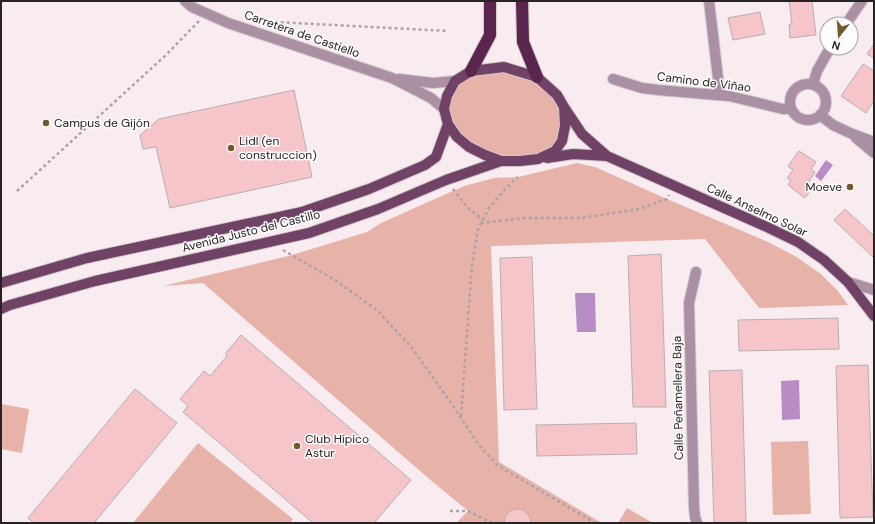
<svg xmlns="http://www.w3.org/2000/svg" width="875" height="524" viewBox="0 0 875 524" font-family="'DM Sans',sans-serif">
<style>
.green{fill:#e7b3a9}
.water{fill:#b88cc5}
.building{fill:#f6c5c9;stroke:#baaeae}
.lines{fill:none;stroke-linecap:round;stroke-linejoin:round}
.minor-casing{stroke:#d2c8cb;stroke-width:12}
.major-casing{stroke:#d2c8cb;stroke-width:12}
.highway-casing{stroke:#d2c8cb;stroke-width:14}
.path{stroke:#aca3a6;stroke-width:2.5;stroke-dasharray:3 3;stroke-linecap:butt}
.minor{stroke:#ab90a4;stroke-width:10}
.major{stroke:#704265;stroke-width:10}
.highway{stroke:#5a264e;stroke-width:12}
.poi-dot{fill:#705a2a;stroke:#fefcfd;stroke-width:1.5}
.labels{text-anchor:middle;dominant-baseline:central;stroke-width:3;stroke-linejoin:round;paint-order:stroke}
.street-label{font-size:12px;fill:#272224;stroke:#fefcfd}
.poi-label{font-size:12px;fill:#272224;stroke:#fefcfd;text-anchor:start}
</style>
<rect width="100%" height="100%" fill="#f8ecf0"/>
<path class="green" d="M504,67L537,77L564,107L562,141L538,159L485,155L448,124L447,96L455,81Z
M577,163L595,167L667,199L768,242L795,256L821,274L838,291L848,305L759,308L705,239L491,246L499,462L602,523H456L468,511L434,483L203,283L163,286L292,255L367,232L381,223L464,186L494,178L518,177Z
M1,404L29,409L22,453L1,449Z
M808,441L811,514L773,515L771,442Z
M198,443L293,519L290,523H133Z
M627,508L653,523H618Z"/>
<path class="water" d="M826,160L833,165L821,181L815,176Z
M575,293H595L596,332H577Z
M799,380L800,419L782,420L781,381Z"/>
<path class="building" d="M789,1H812L816,35L790,38L789,24H792Z
M760,12L765,34L733,40L728,18Z
M874,44V58L867,54Z
M863,64L874,71V101L866,113L841,96Z
M294,90L312,177L170,208L156,147L143,149L140,135L159,119Z
M799,151L816,162L811,169L815,172L808,183L810,184L806,190L809,192L805,198L788,185L791,180L787,178L793,170L788,166Z
M845,209L874,236V258L834,220Z
M661,254L666,407H633L628,256Z
M532,257L537,409L504,410L500,258Z
M838,318L839,349L739,351L738,320Z
M241,335L411,480L374,523H313L183,412L188,406L180,399L204,371L210,376L227,356L225,354Z
M868,365L873,517L840,518L836,366Z
M742,370L746,522L714,523L709,371Z
M135,389L177,423L94,523H34L28,518Z
M636,423L637,454L537,456L536,425Z
M518,509L523,510L527,513L530,518L531,523H502H504L505,517L508,513L513,510Z"/>
<g class="lines">
<defs>
<path id="minor" d="M185,1L192,7L228,23L392,78L431,98L444,109
M709,1L720,95
M846,24L862,1
M399,79L433,83L455,81
M613,79L642,88L658,90L729,96L783,109H791
M790 102a18 18 0 1 1 36 0a18 18 0 1 1-36 0Z
M813,84L817,71L830,48
M820,115L833,125L850,133L874,142
M856,138L874,153
M696,272L689,303L694,507L695,517L697,523
M848,282L874,290"/>
<path id="major" d="M504,67L537,77L557,95L564,107L565,126L562,141L555,151L538,159L520,161H501L485,155L469,147L457,137L448,124L444,109L447,96L455,81L471,71Z
M564,107L582,134L607,156L767,227L798,242L824,260L848,282L874,316
M547,158L573,154L607,156
M1,283L87,258L302,212L369,189L425,165L436,157L448,124
M1,309L10,305L95,281L309,233L378,209L446,180L501,161"/>
<path id="highway" d="M522,1L523,42L537,77
M471,71L490,35V1"/>
</defs>
<use href="#minor" class="minor-casing"/>
<use href="#major" class="major-casing"/>
<use href="#highway" class="highway-casing"/>
<path class="path" d="M269,24L276,22L448,31
M453,189L467,207L483,220
M17,191L166,55L199,21
M481,223L525,218H581L639,209L667,199L669,195
M283,250L335,280L378,311L413,349L453,406L479,445L497,465L595,523
M461,416L472,265L478,229L489,208L508,186L518,177
M450,511H468L492,523"/>
<use href="#minor" class="minor"/>
<use href="#major" class="major"/>
<use href="#highway" class="highway"/>
</g>
<g class="poi-dot">
<circle cx="46" cy="123" r="4"/>
<circle cx="231" cy="148" r="4"/>
<circle cx="850" cy="187" r="4"/>
<circle cx="297" cy="446" r="4"/>
</g>
<g class="labels">
<g class="street-label">
<text transform="translate(302 34) rotate(19)">Carretera de Castiello</text>
<text transform="translate(704 82) rotate(7)">Camino de Viñao</text>
<text transform="translate(757 210) rotate(25)">Calle Anselmo Solar</text>
<text transform="translate(251 231) rotate(-14)">Avenida Justo del Castillo</text>
<text transform="translate(678 398) rotate(-91)">Calle Peñamellera Baja</text>
</g>
<g class="poi-label">
<text x="54" y="123">Campus de Gijón</text>
<text x="239" y="141">Lidl (en<tspan x="239" dy="14">construccion)</tspan></text>
<text x="842" y="187" text-anchor="end">Moeve</text>
<text x="305" y="439">Club Hípico<tspan x="305" dy="14">Astur</tspan></text>
</g>
</g>
<rect width="875" height="524" fill="none" stroke="#272224" stroke-width="4"/>
<g transform="translate(839 36) rotate(197)"><circle r="19" fill="#fefcfd" stroke="#a8a5a6"/>
<path d="M0-3L7 15L0 10L-7 15Z" fill="#705a2a"/>
<text y="-6" font-size="11" font-weight="bold" text-anchor="middle" fill="#272224">N</text>
</g>
</svg>
